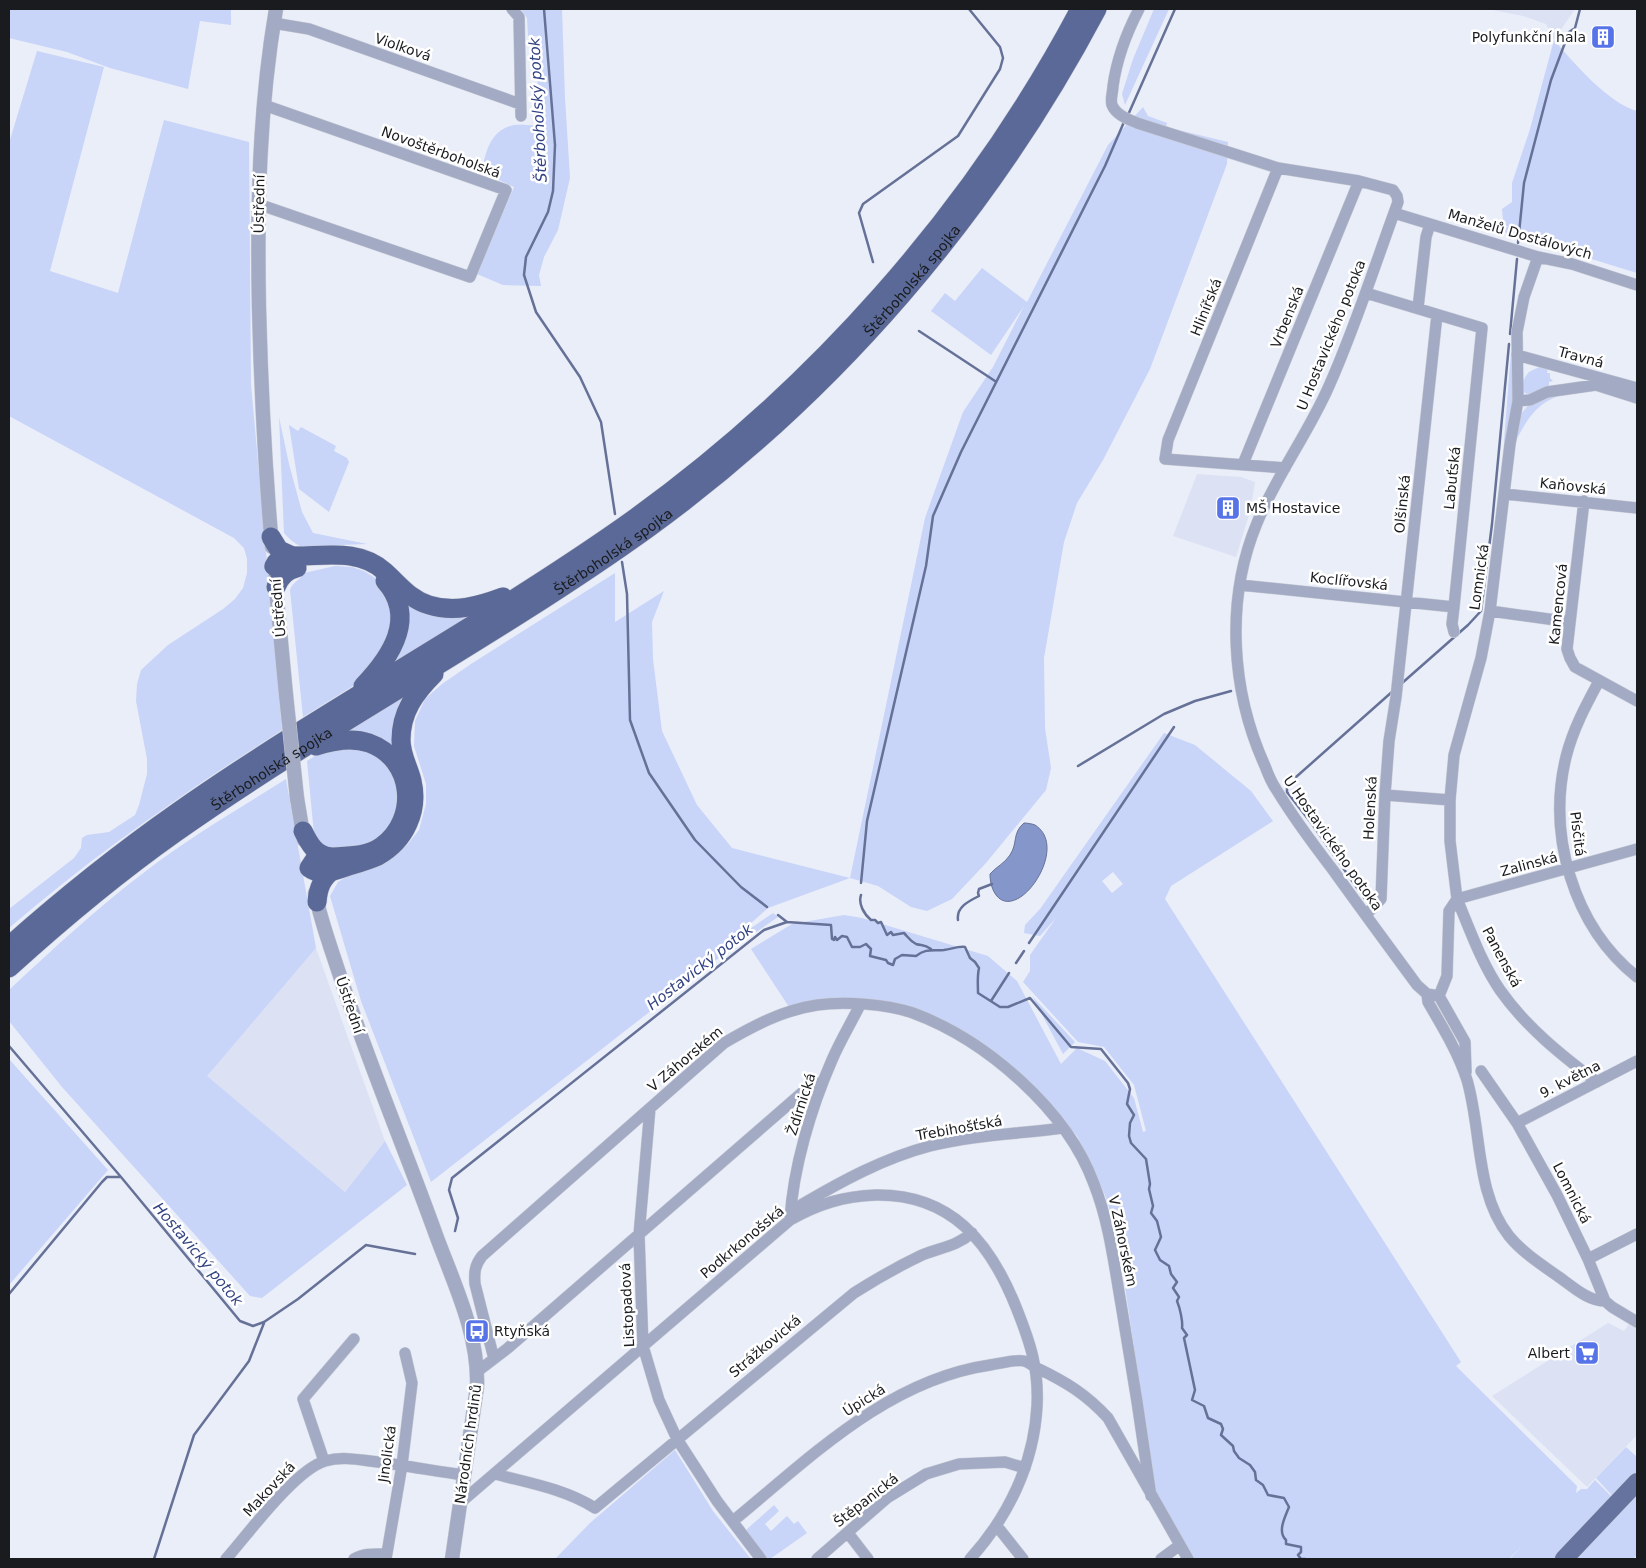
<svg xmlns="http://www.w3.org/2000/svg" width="1646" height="1568" viewBox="0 0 1646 1568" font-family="'DejaVu Sans',sans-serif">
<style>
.built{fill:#dce2f4}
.green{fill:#c8d4f8;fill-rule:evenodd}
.water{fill:#8596cb;stroke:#657197}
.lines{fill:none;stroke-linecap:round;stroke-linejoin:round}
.stream{stroke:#657197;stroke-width:2.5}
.minor-casing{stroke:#c9ccd6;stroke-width:12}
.tertiary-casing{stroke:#c9ccd6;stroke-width:15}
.primary-casing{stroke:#c9ccd6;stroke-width:19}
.trunk-casing{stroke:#c9ccd6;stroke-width:20}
.minor{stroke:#a3abc4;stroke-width:11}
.tertiary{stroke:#a3abc4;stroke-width:14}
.primary{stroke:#65739e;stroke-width:18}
.trunk{stroke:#5a6997;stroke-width:19}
.tertiary-bridge-casing{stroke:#c9ccd6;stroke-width:15;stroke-linecap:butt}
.tertiary-bridge{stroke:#a3abc4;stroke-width:14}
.labels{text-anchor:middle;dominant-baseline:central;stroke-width:5;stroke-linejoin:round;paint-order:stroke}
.poi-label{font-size:14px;fill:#191b1e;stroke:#fff;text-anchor:end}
.street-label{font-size:14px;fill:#191b1e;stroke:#fff}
.water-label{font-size:15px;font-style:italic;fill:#314283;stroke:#fff}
</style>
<rect width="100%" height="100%" fill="#eaeef9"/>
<path class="built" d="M1488,9H1575L1554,40L1546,24L1523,16Z
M1197,474L1241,477L1255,482L1250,512L1236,557L1173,536Z
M316,948L385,1141L345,1192L206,1076Z
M1633,1318L1637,1322V1435L1587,1487L1492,1396L1608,1323L1624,1331Z"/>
<path class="green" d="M9,9H231V25L200,21L188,89L110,68L67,52L9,38Z
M521,9H562L565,98L570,178L558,230L544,257L539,275L541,286L503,285L477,274L514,187L482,172C485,152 491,129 514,125C522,124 531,126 538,125L537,36H528L527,18Z
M1154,9H1169L1125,105L1122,94L1133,59Z
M1554,40C1573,62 1609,104 1637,111V273L1504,232L1502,209L1512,202V183L1530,129Z
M37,51L104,67L50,271L118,293L164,120L249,142L251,384L282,730C186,791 95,854 9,928V909L74,858L81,848L82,838L87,835L109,832L135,815L139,805L147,774V759L136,701L137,684L141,670L168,645L223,609L235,599L243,588L247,573V559L244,548L234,538L9,416V143Z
M1143,107L1148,116L1167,123L1166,127L1228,142L1227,164L1150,369L1103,460L1077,503L1064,542L1044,658L1045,728L1051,768L1046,790L986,863L952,899L927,911L911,907L878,886L850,878L768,908L729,943L773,913L778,917L720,957L431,1182L361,1001L330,896L338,882L354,872L393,856L407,845L419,830L426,804V784L414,746L415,721L425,699L442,684L471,664L615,573V622L664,591L652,622L653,659L662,731L697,805L732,848L850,878L925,518L963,412L993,367L1024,306L991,355L931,311L945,293L955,301L982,268L1027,302L1108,145Z
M1511,352H1513V403L1509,442L1504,441Z
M1539,367L1548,368L1547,373H1550V378L1553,381L1549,382V388C1543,390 1535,395 1530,394C1516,394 1524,377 1529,372C1532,370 1536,369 1539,367Z
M1590,389L1601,390L1609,393C1585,387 1554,392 1536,410C1527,419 1521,431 1515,442C1513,395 1554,394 1590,389Z
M279,417L289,464L302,512L313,533L367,544L339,545V549C314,549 301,553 284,533Z
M289,425L298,431L301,427L336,446L334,451L347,458L349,462L329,512L299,489Z
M335,566L352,567L364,571L375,578L383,587L393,606L392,636L356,684L303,717L290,590C293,581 301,580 304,573Z
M406,604C426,616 447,620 469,617L394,662C405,644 412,626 406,604Z
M401,698L402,700L393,725V747L353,731H348Z
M1164,733L1195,745L1251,791L1273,821L1171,886L1165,899L1461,1362L1456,1366L1577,1486L1576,1493L1581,1489H1587L1595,1480L1617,1502L1562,1559H1510L1523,1545L1509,1559H1192L1156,1495L1117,1233L1105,1195L1077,1136L1031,1085L925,1015L861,1002L791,1010L751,949L792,924L844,915L862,918L988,956L1017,981L1061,1064L1077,1048L1105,1061L1134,1098L1143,1132L1146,1131L1134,1085L1104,1047L1078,1042L1023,982L1030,971V955L1056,918L1040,936L1024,933L1025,925L1040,909ZM1113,872L1123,884L1112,893L1102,881Z
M356,745L392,765L402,803L383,839L338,853L321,845L314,834L307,761L321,752Z
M286,779L316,948L207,1076L345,1192L385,1141L407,1185L262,1298L250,1296L62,1087L9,1021V990C53,949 98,907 146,871C190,837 239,809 286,779Z
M1032,996L1075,1042L1063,1054Z
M9,1059L108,1170L9,1285Z
M1626,1447L1637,1457V1481L1618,1502L1596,1478Z
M675,1450L713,1511L751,1559H555L590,1523Z
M1637,1495V1555L1633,1559H1575Z
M774,1505L779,1511L765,1524L771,1531L787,1516L794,1524L798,1521L807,1533L770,1559H766L747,1533V1529Z"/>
<path class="water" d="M1024,823C1027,823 1033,824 1035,825C1062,842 1038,889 1017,899C999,908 990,890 990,874C996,867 1005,863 1010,855C1018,843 1012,833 1024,823Z"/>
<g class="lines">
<path class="stream" d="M544,9L555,145L553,191L548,212L526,257L524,275L536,312L580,377L601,422L615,514
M1128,115L1175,9
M1518,243L1524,183L1551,80L1569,32L1575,28L1580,9
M873,262L859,213L863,204L958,136L1000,69L1003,58L1000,47L969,9
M919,331L995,381
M1510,334L1517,259
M622,562L627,594L630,720L649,773L695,840L741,887L767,907
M1401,684L1468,625L1481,611L1492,524L1509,344
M1078,766L1164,714L1195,701L1231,691
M861,883L867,821L926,566L933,516L961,452L1105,166L1124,122
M861,895C858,904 864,914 871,920H875L878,923L881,922L887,935L891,932L893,935L904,933C908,937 910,941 916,944C922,946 924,944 931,949
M1365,899L1312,824L1287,792V785L1393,691
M778,915L787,922
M958,920C956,907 969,901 979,896L978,893L979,889L992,884
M1029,943L1174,727
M1016,963L1024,951
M991,1001L1009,973
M9,1046L121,1177L240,1321L253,1326L264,1322L298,1299L366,1245L415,1254
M455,1231L458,1218L449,1190L452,1178L764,930L787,922L831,925L832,939L834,940L835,937L837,940L842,936L847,937L852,947H860L866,944L871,949L870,956L886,960L888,963L893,965L895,959L902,955L916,956C926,948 933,951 944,950C952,949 958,946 965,947L970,958L975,962L979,968C977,977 978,984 978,993L1000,1007H1008L1030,998L1071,1047L1101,1049L1128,1083L1130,1089L1127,1104L1134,1115L1130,1123L1129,1136L1131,1143L1146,1159L1150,1184L1149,1189L1153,1206L1151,1213L1157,1221L1161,1237L1155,1250L1160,1260L1169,1266L1171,1274L1177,1282L1173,1288L1179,1297L1177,1301C1180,1308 1183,1322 1182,1328L1187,1335L1184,1338L1195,1390L1192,1400L1204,1406L1208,1418L1221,1424L1223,1429L1221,1435L1233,1446L1234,1451L1239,1458L1250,1465L1255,1472L1256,1480L1263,1485L1268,1495L1284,1498L1289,1507C1285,1517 1277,1532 1286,1540V1544L1301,1547V1552L1298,1555L1301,1559H1305
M9,1294L102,1182L107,1177H120
M154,1559L194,1435L249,1361L264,1323"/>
<defs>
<path id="minor" d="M512,9L519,17L521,116
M1139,9C1126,34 1117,57 1113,86C1113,92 1110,99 1112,105C1116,115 1128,119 1137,123L1278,168L1359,181L1393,190L1397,196L1398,202L1394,213C1373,271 1354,330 1329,386C1308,434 1276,476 1257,523C1225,600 1231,691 1265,766C1268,774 1271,782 1276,789C1293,817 1313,844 1333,870C1361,909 1389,947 1417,985L1427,994L1439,996
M273,23L309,29L520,104
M1278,168L1168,440L1165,459L1285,468
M258,204L470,277L506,190L264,105
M1394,213L1538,257L1572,264L1637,285
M1366,293L1482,328L1454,607L1452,624L1454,632
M1418,308L1426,237L1430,224
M1517,355L1637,388
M1518,401L1530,400L1547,392L1596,385L1637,398
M1243,464L1359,181
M1505,494L1637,508
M1584,501L1567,649L1570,658L1575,667L1637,701
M1240,585L1454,607
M1490,611L1570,622
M1599,681C1586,705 1573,729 1566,757C1547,835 1573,926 1637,977
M1385,795L1450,800
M1366,915L1381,899L1385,795L1389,741L1396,697L1437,315
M1427,994L1428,1002C1443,1028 1458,1052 1467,1080C1482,1131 1475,1193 1509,1236C1523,1253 1542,1265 1559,1277C1573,1287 1588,1301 1605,1301
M1439,996L1447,976L1449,911L1457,899L1450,841V800L1454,755L1481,658L1490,611L1510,444L1518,401L1517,332L1524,297L1538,257
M1439,996L1465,1042L1466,1072
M1481,1071L1517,1123L1557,1195L1588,1259L1605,1301L1612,1307L1637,1322
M1597,1082C1561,1055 1526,1027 1500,990C1481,962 1470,930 1457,899L1637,849
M650,1108L639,1235L643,1346L659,1400L677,1439L717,1501L761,1559
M1517,1123L1637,1061
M799,1208L801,1205C842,1181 884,1158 930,1146C973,1135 1018,1134 1063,1128
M790,1220C793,1168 811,1108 832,1060C840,1041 851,1023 860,1005
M1588,1259L1637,1234
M494,1359L475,1284C474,1272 475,1265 482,1256L724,1043C753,1026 783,1010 817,1005C844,1001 887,1004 913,1013C986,1040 1067,1110 1094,1184C1109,1222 1114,1264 1121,1304C1132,1368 1142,1432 1151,1496
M478,1371L508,1348L812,1084L823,1082
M324,1461L303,1399L354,1339
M495,1474C529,1483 565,1489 595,1508L854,1293C876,1279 899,1266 922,1255C941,1247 955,1247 972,1233
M460,1503L790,1220C818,1204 844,1196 876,1195C951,1194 990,1242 1016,1307C1030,1342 1039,1368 1037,1406C1034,1464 1008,1517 970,1559
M733,1521C810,1458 887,1380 990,1365C998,1364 1017,1359 1024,1361C1028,1362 1033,1366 1037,1368C1066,1382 1086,1394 1108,1418L1188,1559
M996,1527L1000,1530L1023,1559
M848,1533L868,1559
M226,1559C248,1534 295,1470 325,1461C343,1456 360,1460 378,1462C407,1466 436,1471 464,1475
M354,1559C364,1553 374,1554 386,1554
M386,1559L402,1465L412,1383L405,1353
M817,1559L887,1498L926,1474L959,1464L1005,1462L1025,1468
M1161,1559L1180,1545"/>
<path id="tertiary" d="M272,547C265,467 261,388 259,308C257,208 259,108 276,9
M275,578L286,695
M297,798L304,840
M315,893C321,922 332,951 341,979C370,1066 405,1149 436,1235C454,1284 479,1334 477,1387L452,1559"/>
<path id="primary" d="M1564,1559L1637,1482"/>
<g id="trunk">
<path d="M271,537L279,550L292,556"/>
<path d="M292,569L279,570L274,566C279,554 294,556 304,556C333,555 361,551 384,571C399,584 409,599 429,605C454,613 479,606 503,597"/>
<path d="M276,587C280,577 286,570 297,568"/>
<path d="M363,686C390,658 418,618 385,581"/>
<path d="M316,746C334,741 351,737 369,743C414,759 419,819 382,846C367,857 348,856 330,857C325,858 320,857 315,859L309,868C321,877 336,870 349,866C359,863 369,860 378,856C405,841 419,811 412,781C409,767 401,756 401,740C401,712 415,693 434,674"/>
<path d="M303,831C309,843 315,855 330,857"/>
<path d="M317,902C318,888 322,878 333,870"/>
<path d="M9,946C63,898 119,853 179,811C323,710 480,627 624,526C812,393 972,213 1080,9"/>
<path id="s1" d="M9,968C62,920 117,874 175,833C328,725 495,638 647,529C835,393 989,213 1097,9"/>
</g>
</defs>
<use href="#minor" class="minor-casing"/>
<use href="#tertiary" class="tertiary-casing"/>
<use href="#primary" class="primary-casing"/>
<use href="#trunk" class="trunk-casing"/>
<use href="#minor" class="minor"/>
<use href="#tertiary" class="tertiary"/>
<use href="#primary" class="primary"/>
<use href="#trunk" class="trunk"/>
<defs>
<path id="tertiary-bridge" d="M286,695L297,798"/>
</defs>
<use href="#tertiary-bridge" class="tertiary-bridge-casing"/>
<use href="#tertiary-bridge" class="tertiary-bridge"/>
</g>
<defs>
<symbol id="building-square" viewBox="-11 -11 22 22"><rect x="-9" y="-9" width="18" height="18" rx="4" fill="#5773e8" stroke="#fff"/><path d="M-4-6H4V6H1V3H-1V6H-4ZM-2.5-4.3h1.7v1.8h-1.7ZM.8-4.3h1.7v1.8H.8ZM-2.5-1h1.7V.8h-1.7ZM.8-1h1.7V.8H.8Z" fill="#fff"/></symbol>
<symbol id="bus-square" viewBox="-11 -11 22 22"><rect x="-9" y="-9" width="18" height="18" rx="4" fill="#5773e8" stroke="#fff"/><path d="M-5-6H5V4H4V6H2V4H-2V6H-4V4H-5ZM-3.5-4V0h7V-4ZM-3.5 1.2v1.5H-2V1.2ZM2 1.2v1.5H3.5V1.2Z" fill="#fff"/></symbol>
<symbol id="supermarket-square" viewBox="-11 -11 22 22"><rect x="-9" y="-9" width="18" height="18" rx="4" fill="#5773e8" stroke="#fff"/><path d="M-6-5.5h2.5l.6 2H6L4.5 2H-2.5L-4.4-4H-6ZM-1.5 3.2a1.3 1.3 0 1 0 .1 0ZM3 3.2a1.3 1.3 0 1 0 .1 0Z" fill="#fff"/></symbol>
</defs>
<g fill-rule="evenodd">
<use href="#building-square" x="1589" y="23" width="28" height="28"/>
<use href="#building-square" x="1214" y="494" width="28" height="28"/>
<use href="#bus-square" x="463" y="1317" width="28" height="28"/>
<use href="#supermarket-square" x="1573" y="1339" width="28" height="28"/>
</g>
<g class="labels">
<g class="poi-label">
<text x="1586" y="37">Polyfunkční hala</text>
<text x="1246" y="508" text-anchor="start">MŠ Hostavice</text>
<text x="494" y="1331" text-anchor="start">Rtyňská</text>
<text x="1570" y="1353">Albert</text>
</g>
<g class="street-label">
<text transform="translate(403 47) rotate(19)">Violková</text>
<text transform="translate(441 152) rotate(20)">Novoštěrboholská</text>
<text transform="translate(259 204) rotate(-89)">Ústřední</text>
<text transform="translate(1520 234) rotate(16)">Manželů Dostálových</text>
<text stroke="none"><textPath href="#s1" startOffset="1140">Štěrboholská spojka</textPath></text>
<text transform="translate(1206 307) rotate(-68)">Hlinířská</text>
<text transform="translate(1287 317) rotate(-68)">Vrbenská</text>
<text transform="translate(1331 335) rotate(-68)">U Hostavického potoka</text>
<text transform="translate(1581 357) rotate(15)">Travná</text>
<text transform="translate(1452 478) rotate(-84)">Labuťská</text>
<text transform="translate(1573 486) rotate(6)">Kaňovská</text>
<text transform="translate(1402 504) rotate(-84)">Olšinská</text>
<text stroke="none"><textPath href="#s1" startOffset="735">Štěrboholská spojka</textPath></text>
<text transform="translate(1479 577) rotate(-82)">Lomnická</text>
<text transform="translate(1349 581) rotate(6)">Koclířovská</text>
<text transform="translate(1558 604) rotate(-84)">Kamencová</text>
<text transform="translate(278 608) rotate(-95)">Ústřední</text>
<text stroke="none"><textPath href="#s1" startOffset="330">Štěrboholská spojka</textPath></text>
<text transform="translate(1370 808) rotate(-87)">Holenská</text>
<text transform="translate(1578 834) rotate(83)">Písčitá</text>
<text transform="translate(1333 843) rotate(55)">U Hostavického potoka</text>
<text transform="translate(1529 864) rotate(-15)">Zalinská</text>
<text transform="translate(1502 957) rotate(62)">Panenská</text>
<text transform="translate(350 1005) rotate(71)">Ústřední</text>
<text transform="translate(685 1059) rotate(-40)">V Záhorském</text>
<text transform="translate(1570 1079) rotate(-27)">9. května</text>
<text transform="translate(801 1104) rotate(-72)">Ždírnická</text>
<text transform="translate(959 1128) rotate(-10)">Třebihošťská</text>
<text transform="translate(1572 1193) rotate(63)">Lomnická</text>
<text transform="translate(1123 1241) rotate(78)">V Záhorském</text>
<text transform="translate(742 1242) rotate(-40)">Podkrkonošská</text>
<text transform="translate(627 1305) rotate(-93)">Listopadová</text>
<text transform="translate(765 1346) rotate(-40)">Strážkovická</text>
<text transform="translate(864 1400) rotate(-32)">Úpická</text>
<text transform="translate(468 1444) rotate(-82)">Národních hrdinů</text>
<text transform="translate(387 1454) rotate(-82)">Jinolická</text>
<text transform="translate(269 1489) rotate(-47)">Makovská</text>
<text transform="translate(866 1500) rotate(-38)">Štěpanická</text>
</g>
<g class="water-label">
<text transform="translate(538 110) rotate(-93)">Štěrboholský potok</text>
<text transform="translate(700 967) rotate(-38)">Hostavický potok</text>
<text transform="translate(198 1254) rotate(50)">Hostavický potok</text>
</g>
</g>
<rect width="1646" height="1568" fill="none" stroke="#191b1e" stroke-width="20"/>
</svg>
